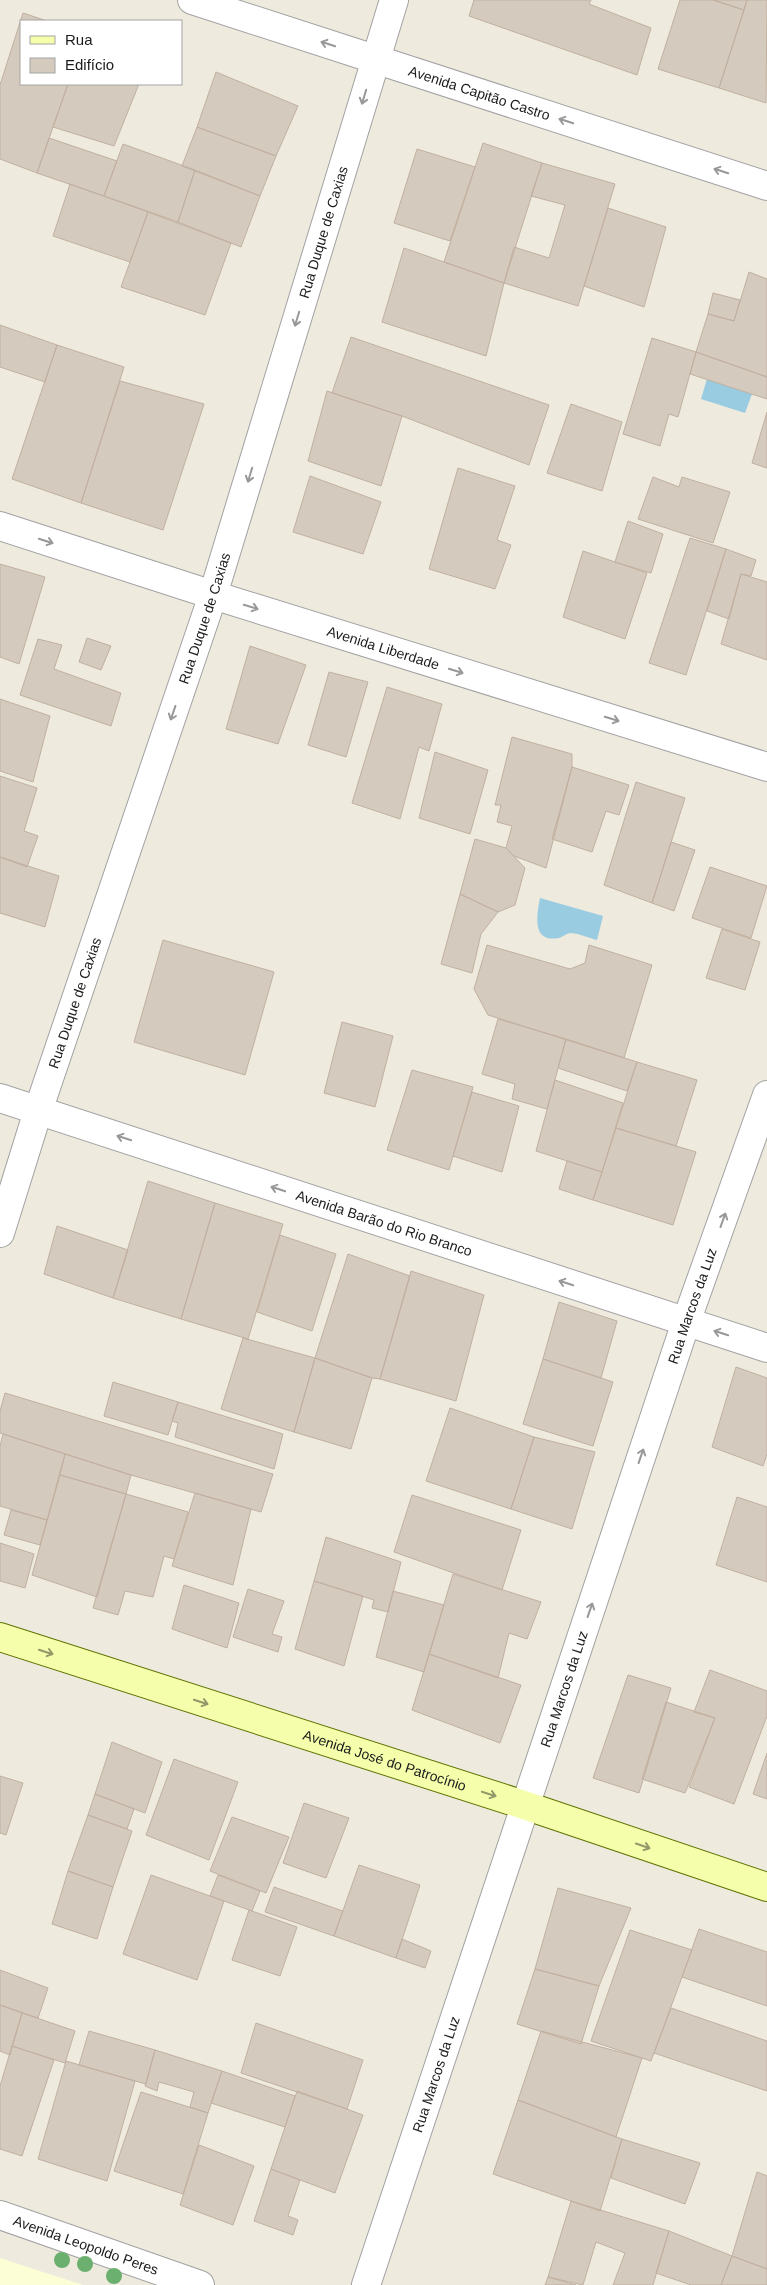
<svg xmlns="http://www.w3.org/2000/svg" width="767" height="2285" viewBox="0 0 767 2285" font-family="Arial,sans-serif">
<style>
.education{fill:#fcffd6}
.water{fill:#99cbe1}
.building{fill:#d5cabe;stroke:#c1b0a0}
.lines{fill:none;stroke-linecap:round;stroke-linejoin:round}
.street-casing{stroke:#a2a2a2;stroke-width:30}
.secondary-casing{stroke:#5e7300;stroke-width:30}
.street{stroke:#fff;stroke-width:28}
.secondary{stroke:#f5ffab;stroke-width:28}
.tree{fill:#6bb06f}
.oneway{stroke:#989898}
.oneway2{stroke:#93986a}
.labels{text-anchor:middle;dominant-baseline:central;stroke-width:4.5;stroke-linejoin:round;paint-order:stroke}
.street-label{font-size:14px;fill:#1b1b1b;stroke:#fff}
</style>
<rect width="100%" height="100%" fill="#eeeade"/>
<path class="education" d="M0,2258L83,2285H0Z"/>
<path class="water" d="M707,379L752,394L745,413L701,399Z
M540,898L603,916L597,940C589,938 578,933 570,933C566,934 562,937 559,938C531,943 537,914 540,898Z"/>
<path class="building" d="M474,0H591L589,4L651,28L637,75L469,16Z
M680,0H713L744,10L719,88L658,69Z
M713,0H747L744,10Z
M747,0H767L766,103L719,88Z
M23,13L47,21H21V84H68L37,173L0,159V85Z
M216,72L298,106L276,156L197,127Z
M68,84H139L114,146L53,127Z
M197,127L276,156L260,196L182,166Z
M49,138L117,161L104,196L37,173Z
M483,143L542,163L504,283L444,262Z
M123,144L195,170L178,222L104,196Z
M417,149L475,167L450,241L394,223Z
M542,163L615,184L578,306L504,283L514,247L549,258L565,205L531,196Z
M195,170L260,196L241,247L178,222Z
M70,184L148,212L130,262L53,236Z
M608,208L666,227L644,307L584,286Z
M148,212L231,243L205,315L121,287Z
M404,248L504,283L486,356L382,322Z
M749,272L767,279V377L696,352L708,314L734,321Z
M713,293L740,300L734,321L708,314Z
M0,325L57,345L45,382L0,367Z
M351,337L549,405L529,465L402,416L332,393Z
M652,338L696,352L678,417L669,414L660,446L623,434Z
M57,345L124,367L81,503L12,479Z
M696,352L767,377V399L690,374Z
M120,381L204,404L163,530L81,503Z
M327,391L402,416L381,486L308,461Z
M571,404L622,422L602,491L547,473Z
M767,412V468L752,463Z
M458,468L515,486L497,540L511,545L495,589L429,569Z
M310,476L381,502L363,554L293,532Z
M653,477L679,487L682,477L730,492L713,543L638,519Z
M628,521L663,534L651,573L615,562Z
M690,538L726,549L686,675L649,663Z
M726,549L756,560L751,576L741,574L729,619L707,611Z
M583,551L647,573L625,639L563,617Z
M0,564L45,577L19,664L0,657Z
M741,574L767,582V660L721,644Z
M87,638L111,646L101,670L79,662Z
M38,639L62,645L54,669L121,693L111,726L20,695Z
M250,646L306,665L278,744L226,729Z
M329,672L368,682L346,757L308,745Z
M387,687L442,704L429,751L419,747L400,819L352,803Z
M0,699L50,716L33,782L0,771Z
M512,737L572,754V767L546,868L514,856L506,848L512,826L497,822L501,805H495Z
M435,752L488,770L470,834L419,818Z
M572,767L629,785L619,815L606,811L592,852L552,839Z
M0,776L37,788L24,831L38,836L27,867L0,857Z
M636,782L685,798L652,903L604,885Z
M475,839L506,848L525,868L515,905L498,912L460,894Z
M671,842L695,850L674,911L652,903Z
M0,857L59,876L45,927L0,913Z
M710,867L767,886L751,938L692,918Z
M460,894L498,912L481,934L472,973L441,964Z
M722,929L760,942L745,990L706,978Z
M163,940L274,972L245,1075L134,1042Z
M487,945L570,969L585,963L589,945L652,965L624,1058L488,1015L474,989Z
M498,1019L566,1039L547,1109L512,1099L515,1084L482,1074Z
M342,1022L393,1036L375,1107L324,1093Z
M566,1039L637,1062L627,1091L558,1068Z
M637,1062L697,1080L676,1146L616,1128Z
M412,1070L473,1087L449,1170L387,1150Z
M555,1080L623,1103L602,1172L536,1151Z
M472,1092L519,1106L502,1172L453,1156Z
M616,1128L696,1152L673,1225L593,1200Z
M567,1161L602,1172L593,1200L559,1189Z
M148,1181L215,1203L181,1319L113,1298Z
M215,1203L283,1224L248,1339L181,1319Z
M57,1226L128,1250L113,1298L44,1274Z
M280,1235L336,1254L312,1331L257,1312Z
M348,1254L410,1276L380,1379L372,1378L315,1358Z
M411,1271L484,1295L456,1401L380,1379Z
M559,1302L617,1321L601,1378L543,1359Z
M243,1338L315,1358L294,1432L221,1409Z
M315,1358L372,1378L351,1449L294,1432Z
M543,1359L613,1382L593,1446L523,1424Z
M736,1367L767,1378V1454L763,1466L712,1447Z
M113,1382L178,1402L168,1435L104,1416Z
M5,1393L273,1474L261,1512L131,1475L0,1433V1411Z
M178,1402L283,1434L274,1469L175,1437L178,1423L172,1421Z
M450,1408L534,1437L511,1509L426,1481Z
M3,1434L65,1454L47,1520L0,1506V1446Z
M534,1437L595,1452L572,1529L511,1509Z
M65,1454L131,1475L126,1494L60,1475Z
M60,1475L126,1494L97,1597L32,1575Z
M195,1493L251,1509L233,1585L172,1566Z
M126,1494L188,1512L174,1559L164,1556L153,1597L125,1591L118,1615L93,1608Z
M412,1495L521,1530L502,1590L394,1552Z
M737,1497L767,1507V1582L716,1565Z
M11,1510L47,1520L40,1545L4,1535Z
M326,1537L401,1562L388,1612L372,1608L374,1600L314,1581Z
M0,1543L34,1554L25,1588L0,1581Z
M453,1574L541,1602L527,1639L509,1633L498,1678L429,1654Z
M314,1581L363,1596L344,1666L295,1649Z
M184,1585L239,1603L227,1648L172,1629Z
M248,1589L284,1601L272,1634L282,1637L278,1652L233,1637Z
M393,1591L444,1605L424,1672L376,1657Z
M429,1654L521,1685L500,1743L412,1710Z
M710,1670L767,1691V1716L734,1804L689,1787L715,1718L694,1712Z
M628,1675L671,1688L639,1793L593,1778Z
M666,1702L715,1718L685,1793L642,1779Z
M112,1742L162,1762L145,1813L95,1794Z
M767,1753V1799L753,1794Z
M174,1759L238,1782L209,1860L146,1835Z
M0,1776L23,1783L6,1835L0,1833Z
M95,1794L134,1809L127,1829L88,1815Z
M304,1803L349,1818L326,1878L283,1863Z
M88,1815L132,1831L113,1887L68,1871Z
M232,1817L289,1837L266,1893L210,1871Z
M359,1865L420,1885L396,1958L334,1936Z
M68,1871L113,1887L97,1939L52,1924Z
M151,1875L224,1901L197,1980L123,1954Z
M218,1875L260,1891L252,1911L210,1896Z
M274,1887L343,1911L334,1936L265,1912Z
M558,1888L631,1908L599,1986L535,1969Z
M249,1910L297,1927L280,1976L232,1960Z
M699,1929L767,1952V2006L682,1977Z
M630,1930L692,1950L651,2061L591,2041Z
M402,1939L431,1951L425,1968L396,1958Z
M535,1969L599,1986L581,2044L517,2024Z
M0,1970L48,1988L38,2018L0,2005Z
M0,2005L22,2013L10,2055L0,2051Z
M671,2008L767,2041V2091L654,2053Z
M22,2013L75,2031L65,2063L12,2046Z
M256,2023L363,2060L347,2109L241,2073Z
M89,2031L155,2050L146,2084L79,2065Z
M541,2031L642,2058L616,2137L518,2100Z
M12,2046L54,2060L22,2156L0,2149V2086Z
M155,2050L222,2071L208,2113L190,2107L194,2092L159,2082L157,2091L145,2086Z
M66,2061L135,2081L107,2181L38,2159Z
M222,2071L295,2096L285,2127L211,2103Z
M297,2091L363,2115L335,2193L271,2169Z
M141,2092L208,2113L183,2194L114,2171Z
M518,2100L622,2139L600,2211L493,2174Z
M622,2139L700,2163L685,2204L611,2178Z
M199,2145L254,2166L233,2225L180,2205Z
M271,2169L300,2180L288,2216L298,2220L293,2235L254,2221Z
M757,2172L767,2176V2269L732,2256Z
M571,2201L669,2231L653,2285H613L625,2253L596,2242L583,2285L548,2277Z
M669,2231L732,2256L721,2285H691L656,2273Z
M732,2256L767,2269V2285H721Z
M548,2277L576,2285H545Z"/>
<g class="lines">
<defs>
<g id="street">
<path id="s1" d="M192,0L767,186"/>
<path id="s2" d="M0,526L213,595L767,767"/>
<path id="s3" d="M0,1098L767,1348"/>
<path id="s4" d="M0,1233L38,1111L213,595L394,0"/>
<path id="s5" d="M0,2215L200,2285"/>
<path id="s6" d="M366,2285L686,1322L767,1095"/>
</g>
<g id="secondary">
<path id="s7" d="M0,1637L524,1805L767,1887"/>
</g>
</defs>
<use href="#street" class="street-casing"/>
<use href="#secondary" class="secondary-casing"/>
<use href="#street" class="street"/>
<use href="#secondary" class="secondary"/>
</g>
<g class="tree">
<circle cx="62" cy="2260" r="8"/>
<circle cx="85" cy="2264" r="8"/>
<circle cx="114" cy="2276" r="8"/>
</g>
<defs><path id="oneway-shaft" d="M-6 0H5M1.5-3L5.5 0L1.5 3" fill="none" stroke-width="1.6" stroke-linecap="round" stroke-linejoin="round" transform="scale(1.25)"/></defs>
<g class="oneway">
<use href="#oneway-shaft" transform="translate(328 44) rotate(-162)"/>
<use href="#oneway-shaft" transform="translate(364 97) rotate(107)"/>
<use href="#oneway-shaft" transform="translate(566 121) rotate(-162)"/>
<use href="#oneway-shaft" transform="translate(721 171) rotate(-162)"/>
<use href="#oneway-shaft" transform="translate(297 319) rotate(107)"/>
<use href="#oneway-shaft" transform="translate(250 475) rotate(107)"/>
<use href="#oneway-shaft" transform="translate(46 541) rotate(18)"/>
<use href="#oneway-shaft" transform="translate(251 607) rotate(17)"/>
<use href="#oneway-shaft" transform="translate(456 671) rotate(17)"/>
<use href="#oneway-shaft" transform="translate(173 713) rotate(109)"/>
<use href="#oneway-shaft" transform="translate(612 719) rotate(17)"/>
<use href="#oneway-shaft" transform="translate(124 1138) rotate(-162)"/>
<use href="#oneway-shaft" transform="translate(278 1189) rotate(-162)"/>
<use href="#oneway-shaft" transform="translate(723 1220) rotate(-70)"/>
<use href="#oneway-shaft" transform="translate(566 1283) rotate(-162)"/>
<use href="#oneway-shaft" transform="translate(721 1333) rotate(-162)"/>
<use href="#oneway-shaft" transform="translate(641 1456) rotate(-71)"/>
<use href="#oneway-shaft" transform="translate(590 1610) rotate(-71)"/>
</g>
<g class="oneway2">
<use href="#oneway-shaft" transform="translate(46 1652) rotate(18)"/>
<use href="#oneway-shaft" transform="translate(201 1702) rotate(18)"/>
<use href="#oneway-shaft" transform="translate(489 1794) rotate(18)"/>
<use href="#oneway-shaft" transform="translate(643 1846) rotate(19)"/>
</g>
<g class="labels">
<g class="street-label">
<text stroke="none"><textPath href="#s1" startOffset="302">Avenida Capitão Castro</textPath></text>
<text stroke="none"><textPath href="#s4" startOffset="1052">Rua Duque de Caxias</textPath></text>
<text stroke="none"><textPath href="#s4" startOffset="648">Rua Duque de Caxias</textPath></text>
<text stroke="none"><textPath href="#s2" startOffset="402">Avenida Liberdade</textPath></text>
<text stroke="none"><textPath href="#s4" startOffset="242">Rua Duque de Caxias</textPath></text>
<text stroke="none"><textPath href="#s3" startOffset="404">Avenida Barão do Rio Branco</textPath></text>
<text stroke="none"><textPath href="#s6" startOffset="1032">Rua Marcos da Luz</textPath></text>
<text stroke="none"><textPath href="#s6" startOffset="628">Rua Marcos da Luz</textPath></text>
<text stroke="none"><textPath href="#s7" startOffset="404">Avenida José do Patrocínio</textPath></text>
<text stroke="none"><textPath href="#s6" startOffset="222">Rua Marcos da Luz</textPath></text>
<text stroke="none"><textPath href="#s5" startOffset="91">Avenida Leopoldo Peres</textPath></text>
</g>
</g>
<rect x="20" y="20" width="162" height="65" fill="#ffffff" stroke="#a4a4a4"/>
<rect x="30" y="36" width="25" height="8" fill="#f5ffab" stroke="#a4a4a4"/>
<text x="65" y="45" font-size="15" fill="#1b1b1b">Rua</text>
<rect x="30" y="58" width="25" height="15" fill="#d5cabe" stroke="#a4a4a4"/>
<text x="65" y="70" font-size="15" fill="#1b1b1b">Edifício</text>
</svg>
